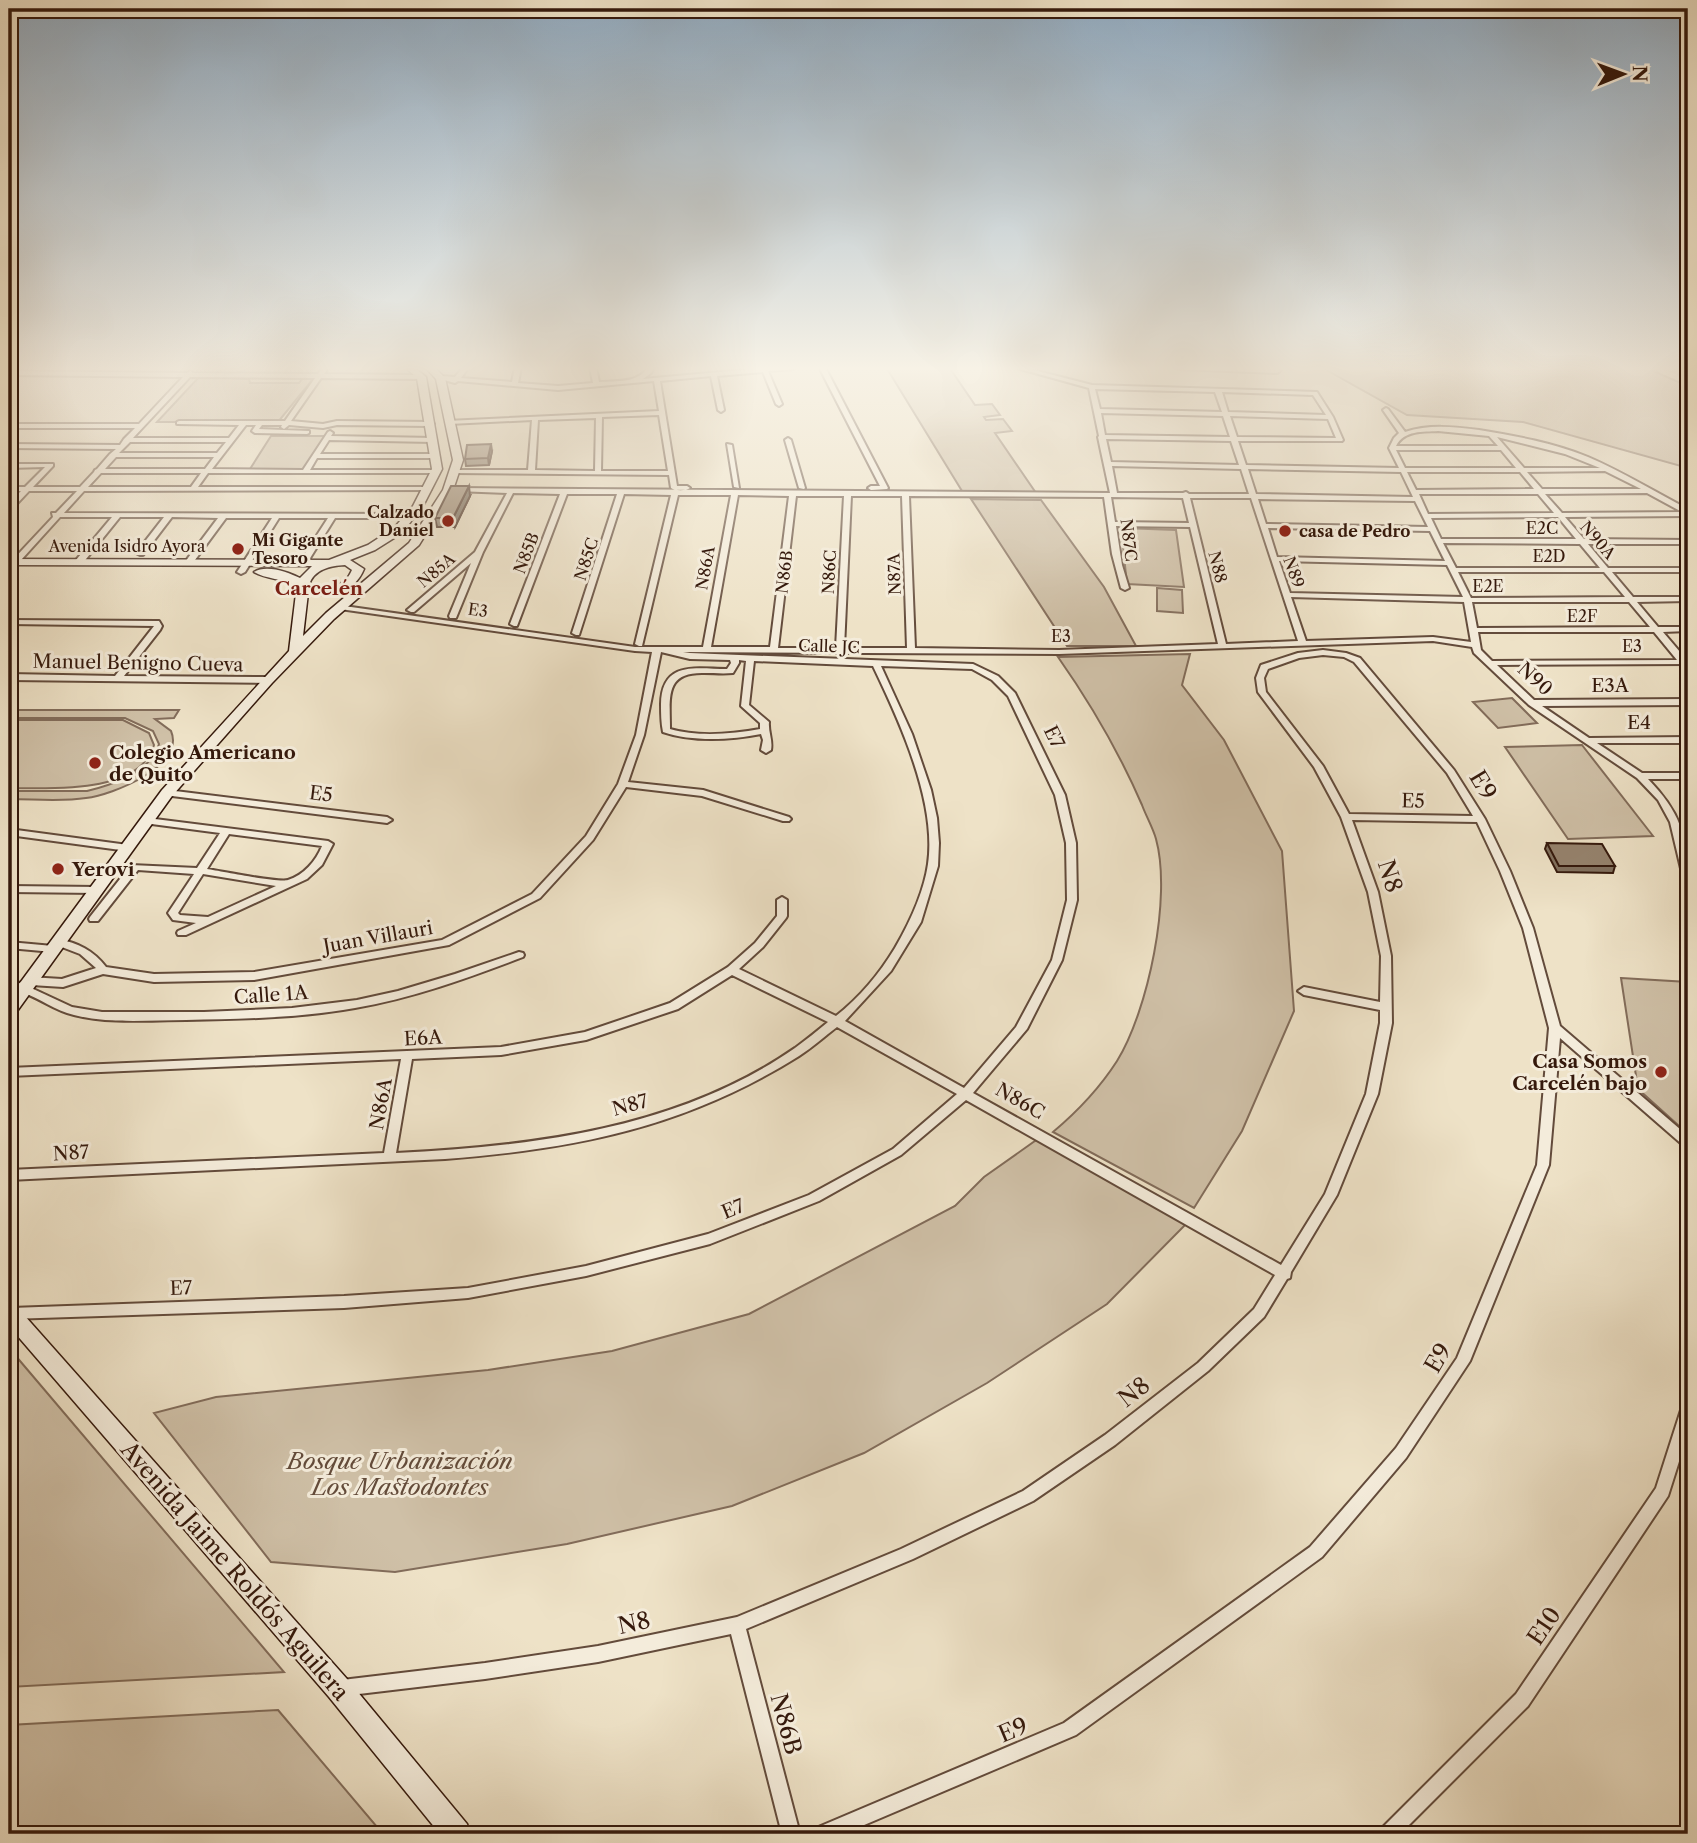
<svg xmlns="http://www.w3.org/2000/svg" width="1697" height="1843" viewBox="0 0 1697 1843" font-family="'Libre Caslon Text',serif">
<style>
.green{fill:#cfc0a7;stroke:#826c5a;stroke-width:2}
.lines{fill:none;stroke-linecap:round;stroke-linejoin:round}
.river{fill:#af9e87;fill-rule:evenodd}
.street-casing{stroke:#634b3b;stroke-width:4}
.secondary-casing{stroke:#35190c;stroke-width:3}
.street{fill:#f4ecdb;fill-rule:evenodd}
.secondary{fill:#f4ecdb;fill-rule:evenodd}
.wall{fill:#80705e;stroke:#35190c;stroke-width:2}
.shaded-wall{fill:#685b4c;stroke:#35190c;stroke-width:2}
.building{fill:#95826d;stroke:#35190c;stroke-width:2}
.poi-dot{fill:#8f2418;stroke:#f4ecdb;stroke-width:2.5}
.labels{text-anchor:middle;dominant-baseline:central;stroke-width:6;stroke-linejoin:round;paint-order:stroke}
.far-poi-label{font-size:16px;font-weight:bold;fill:#35190c;stroke:#f4ecdb;text-anchor:start}
.far-street-label{font-size:16px;fill:#35190c;stroke:#f4ecdb}
.far-quarter-label{font-size:19px;font-weight:bold;fill:#7a1f14;stroke:#f4ecdb}
.street-label{font-size:19px;fill:#35190c;stroke:#f4ecdb}
.poi-label{font-size:19px;font-weight:bold;fill:#35190c;stroke:#f4ecdb;text-anchor:start}
.near-street-label{font-size:23px;fill:#35190c;stroke:#f4ecdb}
.near-park-label{font-size:23px;font-style:italic;fill:#634b3a;stroke:#f4ecdb}
</style>
<rect width="100%" height="100%" fill="#eee2c7"/>
<filter id="stains"><feTurbulence type="fractalNoise" baseFrequency=".00286" numOctaves="4"/><feColorMatrix values="0 0 0 0 .2 0 0 0 0 .09 0 0 0 0 .02 0 0 0 .5 -.17"/></filter>
<radialGradient id="worn" r=".72"><stop offset=".6" stop-color="#630" stop-opacity="0"/><stop offset="1" stop-color="#630" stop-opacity=".3"/></radialGradient>
<path class="green" d="M886,367H949L975,405L992,404L1000,415L984,417L986,420L1003,419L1012,431L995,433L1036,493L962,491Z
M1321,367H1644L1681,383L1688,393V468L1523,422L1407,415Z
M200,376L249,379L250,383H299L302,379H313L278,422H157Z
M271,436H325L305,469H250Z
M971,499L1041,500L1104,587L1136,646H1067Z
M1121,528L1176,530L1184,587L1127,584Z
M1157,588L1182,590L1183,613L1157,611Z
M1190,654L1182,685L1224,740L1282,851L1294,1011L1242,1131L1194,1208L1053,1132C1078,1111 1099,1089 1117,1061C1148,1011 1172,897 1156,839C1153,828 1146,816 1142,805C1119,752 1091,704 1058,657Z
M1512,698L1537,723L1498,728L1473,702Z
M9,710H179L174,718L155,719L171,731C186,766 112,795 86,798C61,802 34,799 9,799V791H87C112,785 151,772 159,744L153,731L125,718H9Z
M9,720H123L149,733L154,745C140,795 48,788 9,788Z
M1582,745L1653,836L1568,839L1505,747Z
M1621,978L1688,982V1134L1638,1089Z
M1042,1136L1190,1220L1107,1304L987,1383L864,1453L732,1506L567,1544L395,1572L271,1562L154,1413L216,1397L488,1370L612,1351L749,1314L955,1206L984,1177Z
M9,1348L284,1672L9,1687Z
M278,1710L383,1834H9V1725Z"/>
<g class="lines">
<path class="river" d="M1663,367L1688,370V379L1665,370Z"/>
<defs>
<path id="street" d="M323,367H329L324,374L421,375L424,377L421,379L321,378L291,421L323,424L337,421L431,422L434,424L431,426L337,425L323,428L289,425L284,429L281,427L282,425H262L259,429L309,431V433L307,434L255,433L252,431L256,425H246L212,469L303,470L328,432L330,431L333,433L331,436L433,438L436,440L433,442L329,440L320,454H436L439,456L436,458H317L310,470H436L438,471V473H208L198,487H428L431,489L430,490L84,491L64,513L412,514H415V518H335L307,563L303,565L299,563L328,518H279L245,572L241,574L237,572L272,518H226L192,564H189L185,562L218,518L172,517L143,555H140L136,553L164,517H120L82,564H76V560L112,517H60L12,570H9V564L53,517L52,513H56L77,491H29L12,509H9V503L21,491H9V487H25L45,467L9,468V464H53V466L33,487H80L94,472L95,470L97,469L110,454L116,449L9,448V444L120,445L124,439L135,428H9V424H139L183,377L9,375V371L187,373L190,371L193,373L318,374ZM190,377L315,378L285,421H179L177,422V424L239,425L229,438H133ZM130,442H226L217,453H119ZM116,457H214L205,469H105ZM101,473H201L191,487H88Z
M463,367H469L461,378L512,382L515,367H521L518,383L558,386L593,383L590,367H596L599,382C617,381 639,383 648,367H654L651,373L643,379L776,367H796L793,369L768,371L782,404L779,406L776,404L763,372L717,376L724,410L721,412L718,410L711,376L660,381L677,486H687L690,488C686,491 675,491 671,488L669,475L454,473V471L456,470H528L532,420L449,424L446,422L447,421L659,411L654,381L558,390L458,381L455,383L437,378L440,376L455,377ZM659,415L668,471H601L602,417ZM596,418L595,471L535,470L538,420Z
M819,367H825L888,488L887,489L871,490L868,488L871,486H880Z
M1013,367H1022L1092,385L1317,392L1333,417L1343,440L1342,441H1238L1246,465L1399,468L1389,448L1394,438L1399,433L1383,410L1386,408L1388,409L1405,432C1429,424 1454,427 1479,430C1516,436 1554,443 1588,457C1623,472 1655,492 1688,509V516L1565,517L1584,539L1688,540V544H1588L1608,568H1688V572H1612L1633,597H1688V601L1637,602L1658,627H1688V631L1663,632L1686,659L1688,660V664L1497,665L1534,700L1688,699V705L1542,706L1589,738L1688,737V743H1597L1642,773H1688V779H1648C1679,811 1688,835 1688,880L1683,877L1670,822L1658,800L1637,778L1529,705L1474,653L1472,647L1433,641L1059,654L683,652L690,653L973,664L998,676L1015,693L1065,795L1076,843L1077,900L1062,960L1027,1029L973,1093L1281,1265L1325,1194L1366,1094L1380,1023V1010L1304,995L1298,991L1304,987L1380,1002L1381,956L1368,892L1341,817L1314,767L1258,692L1256,678L1261,665L1298,653L1323,650L1346,653L1360,658L1454,770L1485,819L1510,871L1533,928L1560,1026L1688,1136V1147L1684,1146L1560,1038L1549,1165L1470,1361L1406,1458L1322,1557L1076,1735L843,1834H813L816,1828L1064,1723L1310,1547L1396,1448L1457,1358L1537,1165L1549,1028L1523,928L1500,871L1477,822L1352,820L1378,892L1391,956L1392,1023L1378,1094L1337,1195L1291,1272L1290,1278L1287,1279L1264,1317L1208,1371L1115,1445L1033,1501L913,1559L746,1629L800,1834H782L731,1634L598,1662L485,1679L342,1696L336,1694L334,1688L336,1682L342,1680L485,1663L598,1646L737,1617L901,1549L1023,1491L1105,1435L1198,1363L1254,1309L1275,1275L966,1100L901,1155L819,1201L710,1244L586,1276L468,1298L344,1308L9,1319V1309L11,1308L344,1296L468,1288L586,1266L708,1234L809,1195L893,1149L957,1094L837,1027C825,1036 813,1047 799,1056C686,1127 576,1149 445,1159L9,1180V1170L384,1153L401,1059L9,1076V1068L501,1047L585,1032L670,1003L728,967L755,943L777,916V900L782,897L787,900V916L786,918L763,947L739,969L836,1016C859,998 880,973 895,948C909,924 924,892 928,864C937,802 899,720 873,666L754,661L749,705L769,722C768,732 773,740 771,750L766,753L761,750L763,740L761,734C731,740 692,742 663,732C661,723 661,713 661,704C662,660 696,669 727,669L731,663L730,660L690,659L661,652L644,735L628,782L703,790L789,817L791,819L789,821H783L702,796L626,787L593,840L540,898L449,945L254,980L154,982L103,974L63,987L31,985L29,987L72,1007L102,1012H204L292,1008L357,1000L398,991L455,974L519,952L523,953L524,955L523,957C468,978 413,998 355,1008C299,1018 242,1019 186,1020C149,1020 110,1024 74,1015C55,1011 40,998 21,992L9,999V990L29,977L62,979L96,968L80,954L54,944L53,942L58,939C78,943 93,950 106,967L154,974L254,972L442,940L532,894L586,836L618,784L636,735L652,652L635,651L340,609H337V605L635,647H703L731,495H678L642,646H639L635,644L671,495L624,494L579,635H576L572,633L617,494H567L517,626H514L510,624L560,494L513,493L483,552L456,618H450L449,616L471,563L414,612H411L407,610L475,552L507,493L456,491V489L458,488L1110,493L1098,437L1099,436L1089,388ZM1095,389L1215,392L1222,412L1100,409ZM1222,392L1313,395L1326,415L1228,412ZM1101,413L1223,416L1230,437L1105,435ZM1230,416L1328,419L1336,438L1237,437ZM1438,431L1489,436L1498,446H1396C1404,430 1423,432 1438,431ZM1497,437L1565,454L1600,468H1524ZM1106,439L1231,441L1239,465L1111,462ZM1396,450H1501L1516,468H1405ZM1112,466L1241,469L1249,494H1189L1186,492L1183,493H1117ZM1248,469L1401,472L1413,497L1256,494ZM1605,471L1641,489H1542L1527,472ZM1407,472H1520L1534,489L1416,490ZM1647,493L1682,512L1562,513L1545,494ZM1419,494H1538L1554,513L1428,514ZM738,495L789,496L770,647H711ZM796,496H844L836,648H778ZM851,496H902L907,648H844ZM909,496L1104,497L1112,554L1121,588L1125,590L1129,588L1122,565L1116,526L1190,527L1218,644L1059,650L915,648ZM1111,497L1183,498L1189,523L1115,522ZM1190,498H1251L1298,641L1226,644ZM1258,499L1415,501L1428,527L1266,524ZM1558,517L1576,539H1441L1431,518ZM1268,528L1430,531L1445,561L1277,557ZM1443,543L1580,544L1600,568H1456ZM1279,561L1447,565L1463,597L1290,593ZM1458,572H1604L1625,597L1471,598ZM1291,597L1464,602L1471,642L1433,637L1306,641ZM1472,602H1629L1650,627L1477,628ZM1478,632H1654L1677,660L1492,661L1481,650ZM1323,655L1344,657L1354,662L1447,773L1473,816L1349,814L1323,766L1266,692L1264,678L1268,669L1299,658ZM739,660L746,661L741,706L760,723V729C733,734 697,737 670,729C670,698 664,672 704,673C714,673 723,674 733,673L739,663ZM881,666L972,669L992,680L1008,696L1055,795L1066,843L1067,900L1052,960L1016,1027L964,1088L845,1021L891,971L921,922L938,866L939,843L937,818L931,790L912,734ZM732,975L828,1022C817,1031 806,1040 795,1048C678,1129 534,1146 396,1153L412,1059L501,1055L586,1040L678,1009Z
M1175,367L1277,369L1280,371L1277,373L1178,369Z
M788,438L791,440L805,488L804,489L799,488L785,440Z
M727,444L732,445L739,488L734,487Z
M9,620L156,621H159L162,626L160,630L124,676L267,677L271,680L267,683L9,680V674L115,676L154,626L9,624Z
M167,790L387,817L392,820L387,823L164,795L162,793Z
M147,818L328,841L333,844L322,865L307,879L186,935H178L177,933L178,931L196,923L173,920L168,913L194,874L138,870L98,921H90L89,919L90,917L131,865L197,868L220,833L144,823L142,821L144,819ZM229,834L322,846C316,861 304,875 288,880C278,883 221,871 207,869ZM203,874L276,886L208,917L180,915L178,913Z
M9,829L128,845L133,848L128,851L9,835Z
M9,886L97,887L102,890L97,893L9,892Z
M9,942L53,946L58,949L53,952L9,948Z
M1688,1404V1433L1668,1496L1528,1706L1400,1834H1379L1382,1828L1516,1694L1656,1488L1681,1410L1683,1406Z"/>
<path id="secondary" d="M405,367H414L426,377L442,469L423,506L402,533L375,550L350,560L364,569C354,593 331,598 308,593L303,636L326,613L409,543L443,490L453,460L436,379L425,367H434L445,378L463,460L453,490L419,545L334,619L272,683L172,796L15,1014L9,1016V998L162,790L289,651L297,585C284,579 265,579 254,572C266,564 288,572 300,578L312,566L9,565V559L329,560L368,545L394,528L413,506L432,469L417,378ZM345,565L352,570C345,587 326,592 309,585C314,569 330,566 345,565Z
M9,1304L16,1306L347,1679L467,1824L470,1834H440L329,1697L9,1326Z"/>
</defs>
<use href="#street" class="street-casing"/>
<use href="#secondary" class="secondary-casing"/>
<use href="#street" class="street"/>
<use href="#secondary" class="secondary"/>
</g>
<path class="wall" d="M492,451L489,465L466,466L465,459Z
M470,496L455,527H437L435,518Z
M1547,843L1615,866L1613,873L1557,872L1545,849Z"/>
<path class="shaded-wall" d="M491,444L492,451L489,465L488,458Z
M469,486L470,496L455,527L453,518Z"/>
<path class="building" d="M491,444L488,458L465,459L467,445Z
M451,486H469L453,518H435Z
M1547,843L1602,844L1615,866H1559Z"/>
<linearGradient id="sky" x2="0" y2="1"><stop stop-color="#91abc1"/><stop offset="0.59" stop-color="#f7f2e6"/><stop offset="1" stop-color="#f7f2e6" stop-opacity="0"/></linearGradient>
<rect width="1697" height="625" fill="url(#sky)"/>
<g class="poi-dot">
<circle cx="448" cy="521" r="7"/>
<circle cx="1285" cy="531" r="7"/>
<circle cx="238" cy="549" r="7"/>
<circle cx="95" cy="763" r="7"/>
<circle cx="58" cy="869" r="7"/>
<circle cx="1661" cy="1072" r="7"/>
</g>
<g class="labels">
<g class="far-poi-label">
<text x="434" y="512" text-anchor="end">Calzado<tspan x="434" dy="18">Daniel</tspan></text>
<text x="1299" y="531">casa de Pedro</text>
<text x="252" y="540">Mi Gigante<tspan x="252" dy="18">Tesoro</tspan></text>
</g>
<g class="far-street-label">
<text x="1542" y="528">E2C</text>
<text transform="translate(1129 540) rotate(83)">N87C</text>
<text transform="translate(1598 540) rotate(49)">N90A</text>
<text x="127" y="546">Avenida Isidro Ayora</text>
<text transform="translate(526 553) rotate(-69)">N85B</text>
<text x="1549" y="556">E2D</text>
<text transform="translate(586 559) rotate(-72)">N85C</text>
<text transform="translate(1218 567) rotate(76)">N88</text>
<text transform="translate(705 568) rotate(-80)">N86A</text>
<text transform="translate(436 570) rotate(-40)">N85A</text>
<text transform="translate(784 572) rotate(-83)">N86B</text>
<text transform="translate(829 572) rotate(-87)">N86C</text>
<text transform="translate(1294 572) rotate(70)">N89</text>
<text transform="translate(894 574) rotate(-92)">N87A</text>
<text x="1488" y="586">E2E</text>
<text transform="translate(478 610) rotate(8)">E3</text>
<text x="1582" y="616">E2F</text>
<text x="1061" y="636">E3</text>
<text transform="translate(829 646) rotate(2)">Calle JC</text>
<text x="1632" y="646">E3</text>
</g>
<g class="far-quarter-label">
<text x="319" y="588">Carcelén</text>
</g>
<g class="street-label">
<text transform="translate(138 663) rotate(1)">Manuel Benigno Cueva</text>
<text transform="translate(1535 679) rotate(42)">N90</text>
<text x="1610" y="685">E3A</text>
<text x="1639" y="722">E4</text>
<text transform="translate(1054 737) rotate(64)">E7</text>
<text transform="translate(321 794) rotate(7)">E5</text>
<text transform="translate(1413 801) rotate(1)">E5</text>
<text transform="translate(378 937) rotate(-10)">Juan Villauri</text>
<text transform="translate(271 995) rotate(-4)">Calle 1A</text>
<text transform="translate(423 1038) rotate(-3)">E6A</text>
<text transform="translate(1020 1101) rotate(30)">N86C</text>
<text transform="translate(381 1104) rotate(-80)">N86A</text>
<text transform="translate(630 1105) rotate(-15)">N87</text>
<text transform="translate(71 1153) rotate(-3)">N87</text>
<text transform="translate(733 1209) rotate(-22)">E7</text>
<text transform="translate(181 1288) rotate(-2)">E7</text>
</g>
<g class="poi-label">
<text x="109" y="752">Colegio Americano<tspan x="109" dy="22">de Quito</tspan></text>
<text x="72" y="869">Yerovi</text>
<text x="1647" y="1061" text-anchor="end">Casa Somos<tspan x="1647" dy="22">Carcelén bajo</tspan></text>
</g>
<g class="near-street-label">
<text transform="translate(1483 785) rotate(59)">E9</text>
<text transform="translate(1390 876) rotate(73)">N8</text>
<text transform="translate(1438 1358) rotate(-60)">E9</text>
<text transform="translate(1134 1392) rotate(-38)">N8</text>
<text transform="translate(235 1571) rotate(49)">Avenida Jaime Roldós Aguilera</text>
<text transform="translate(634 1623) rotate(-12)">N8</text>
<text transform="translate(1544 1626) rotate(-56)">E10</text>
<text transform="translate(786 1724) rotate(75)">N86B</text>
<text transform="translate(1013 1730) rotate(-23)">E9</text>
</g>
<g class="near-park-label">
<text x="400" y="1461">Bosque Urbanización<tspan x="400" dy="26">Los Mastodontes</tspan></text>
</g>
</g>
<rect width="1697" height="1843" fill="none" stroke="#eee2c7" stroke-width="35"/>
<rect x="10" y="10" width="1676" height="1822" fill="none" stroke="#35190c" stroke-width="3.5"/>
<rect x="18" y="18" width="1662" height="1808" fill="none" stroke="#35190c" stroke-width="2"/>
<g transform="translate(1623 74) rotate(89)" stroke="#f4ecdb" stroke-width="5" paint-order="stroke">
<path d="M0-5L12 26L0 18L-12 26Z" fill="#35190c"/>
<text y="-10" font-size="19" font-weight="bold" text-anchor="middle" fill="#35190c">N</text>
</g>
<rect width="100%" height="100%" filter="url(#stains)"/>
<rect width="100%" height="100%" fill="url(#worn)"/>
</svg>
